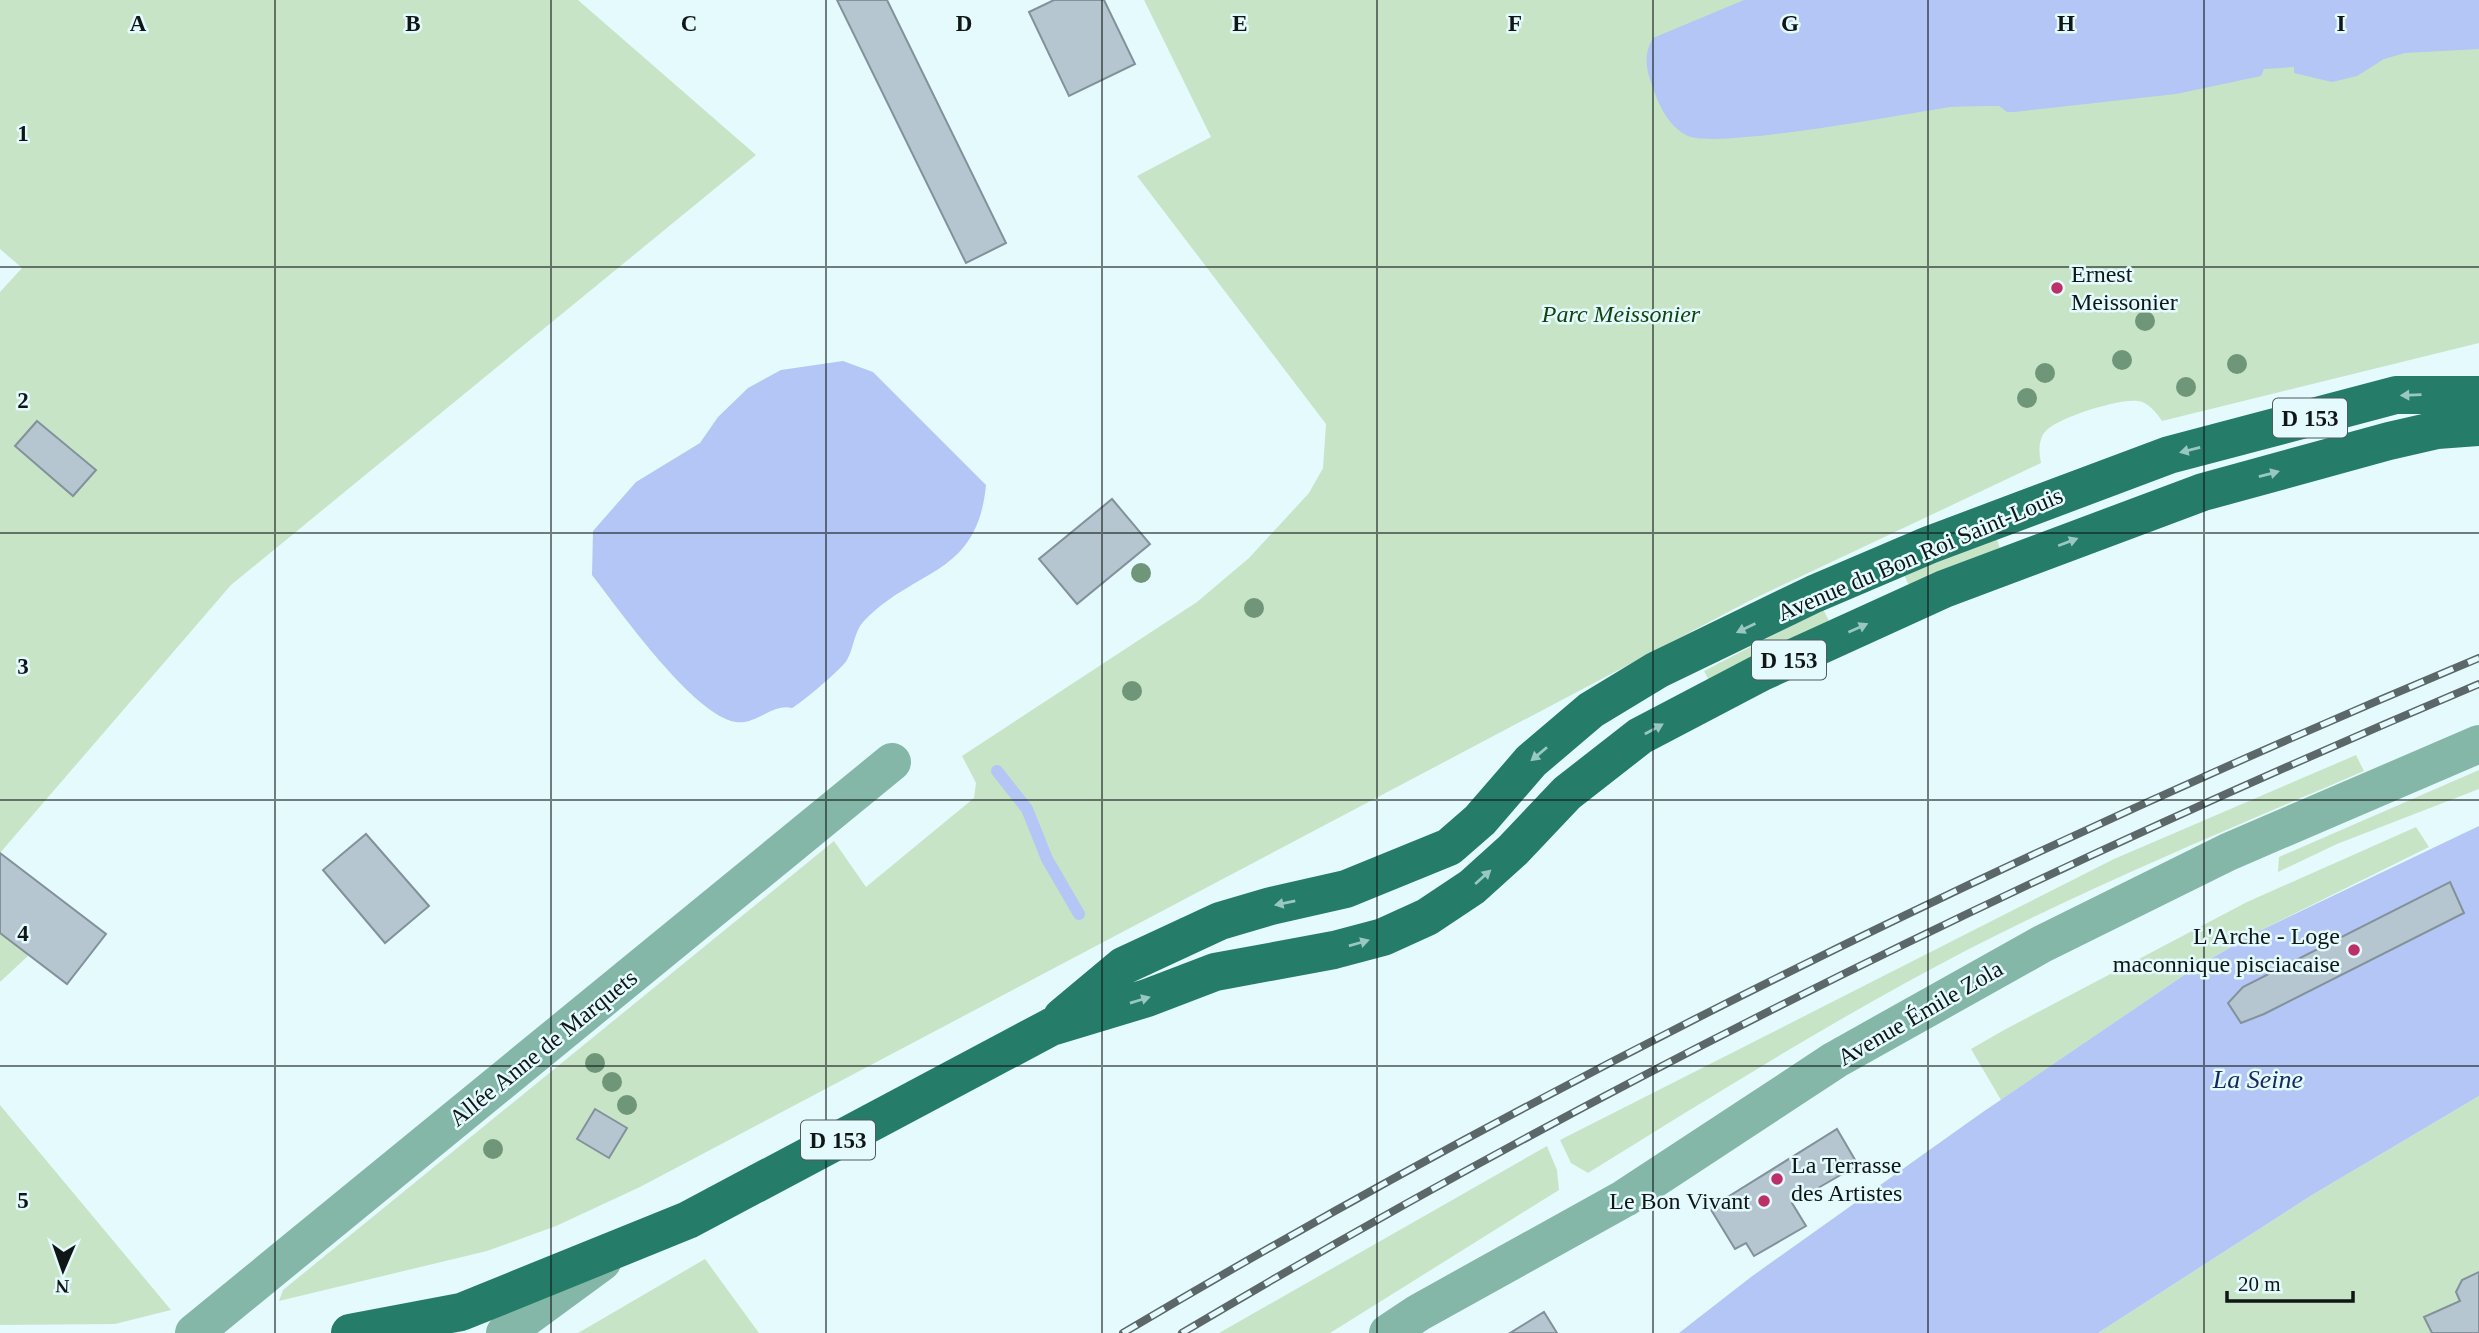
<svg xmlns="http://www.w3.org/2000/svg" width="2479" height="1333" viewBox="0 0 2479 1333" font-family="'Times New Roman',serif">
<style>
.green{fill:#c8e4c6;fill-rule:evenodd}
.water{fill:#b3c6f5}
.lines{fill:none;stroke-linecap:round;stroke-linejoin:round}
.stream{stroke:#b3c6f5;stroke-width:12}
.building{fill:#b6c6d0;stroke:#82919a;stroke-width:2}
.street{stroke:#84b7a7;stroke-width:38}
.primary{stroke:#257c68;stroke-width:38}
.rail-casing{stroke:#5b6768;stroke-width:8}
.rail{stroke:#e5fafd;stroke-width:5;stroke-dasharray:16;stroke-linecap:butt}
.tree{fill:#70967a}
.oneway{fill:#98c8c1}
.grid{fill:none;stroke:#0e1616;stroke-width:2;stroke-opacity:0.55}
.poi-dot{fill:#bb3068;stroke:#e5fafd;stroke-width:2.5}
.labels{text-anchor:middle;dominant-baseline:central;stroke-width:5;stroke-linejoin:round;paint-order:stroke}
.shield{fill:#e5fafd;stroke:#4e5a5b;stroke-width:2}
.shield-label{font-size:23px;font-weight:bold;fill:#0e1616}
.poi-label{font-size:24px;fill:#0e1616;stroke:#e5fafd;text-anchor:start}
.park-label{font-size:24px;font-style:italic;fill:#11450f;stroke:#e5fafd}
.street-label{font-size:24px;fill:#0e1616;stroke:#e5fafd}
.water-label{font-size:26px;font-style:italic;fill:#17285e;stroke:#e5fafd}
.grid-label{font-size:23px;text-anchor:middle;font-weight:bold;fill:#0e1616;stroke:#e5fafd;stroke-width:5;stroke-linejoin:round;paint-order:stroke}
</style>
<rect width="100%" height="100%" fill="#e5fafd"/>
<path class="green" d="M0,0H578L756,155L231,585L0,853V292L22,268L0,249ZM38,421L95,470L16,446Z
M1144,0H2479V343L2162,421C2157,413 2148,402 2138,401C2120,398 2055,418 2045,432C2038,440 2039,453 2041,463L1749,601L640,1187L556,1226L487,1251L279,1301L283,1290L834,841L866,887L974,798L976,783L962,756L1197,602L1249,558L1309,493L1323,468L1326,424L1137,176L1211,137Z
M1995,533L2001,552L1911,589L1903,573Z
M1823,609L1832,627L1712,686L1704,671Z
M2356,755L2364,771C2231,828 2096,884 1967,950C1838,1017 1712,1096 1588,1173L1571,1163L1560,1140L2114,859Z
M2479,770V789L2337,844L2278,872L2279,857Z
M2416,827L2429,847L2255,933L2190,971L2001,1100L1971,1049L2004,1030L2247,902Z
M0,933L29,955L0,982Z
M2479,1096V1333H2098L2312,1195Z
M0,1105L171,1310L115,1324L0,1325Z
M1547,1146L1557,1170L1559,1190L1330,1333H1219Z
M705,1259L759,1333H578Z"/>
<path class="water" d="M1744,0H2479V49L2405,53L2384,59L2357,76L2332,82L2294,73V67L2264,69L2261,76L2176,94L2014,112H2007L1999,106C1983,106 1967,106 1951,107C1909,113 1712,151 1686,135C1669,126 1659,106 1653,88C1646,69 1643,55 1653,38Z
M843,361L873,372L986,485C977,577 916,567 864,621C854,631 854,648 847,660C843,668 800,704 792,708C773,703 756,725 736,722C694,716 620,611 592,575L593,531L636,482L700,443L718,417L748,388L781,370Z
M2479,826V1096L2312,1195L2098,1333H1679L1751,1277L1980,1114L2190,971L2255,933Z"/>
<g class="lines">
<path class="stream" d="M997,771L1027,809L1047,859L1079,914"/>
</g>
<path class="building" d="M837,0H887L1006,243L966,263Z
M1054,0H1104L1135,64L1069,96L1029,12Z
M37,421L96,470L73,496L15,446Z
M1112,499L1150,544L1077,604L1039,559Z
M366,834L429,906L385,943L323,870Z
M0,853L106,934L67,984L0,933Z
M2450,882L2464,913L2264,1014L2241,1023L2228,1003L2243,987Z
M595,1109L627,1128L609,1158L577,1139Z
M1837,1129L1858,1165L1792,1203L1806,1226L1754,1256L1746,1243L1735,1249L1710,1208Z
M2479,1272V1333H2432L2424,1317L2460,1301L2456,1292L2462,1280Z
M1544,1312L1557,1333H1510Z"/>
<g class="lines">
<path class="street" d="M194,1333L892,762
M505,1333L602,1262
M1388,1333L1418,1313L1625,1198L1835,1060L2042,944L2228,852L2479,744"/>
<path class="primary" d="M1062,1017L1123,966L1220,921L1271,906L1346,889L1449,847L1480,820L1531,761L1591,710L1657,670L1814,594L1929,545L2169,455L2396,395H2479
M350,1333L461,1312L688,1220L1051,1027L1147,998L1215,972L1334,950L1383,937L1427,917L1472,887L1513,850L1567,793L1640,736L1762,672L1944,589L2203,492L2389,441L2437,430L2479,427"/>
<defs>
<path id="rail" d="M1123,1333C1558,1075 2012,853 2479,658
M1182,1333C1598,1085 2033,872 2479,684"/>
</defs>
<use href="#rail" class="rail-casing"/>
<use href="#rail" class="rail"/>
</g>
<g class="tree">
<circle cx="2145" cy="321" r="10"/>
<circle cx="2122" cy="360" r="10"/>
<circle cx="2237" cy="364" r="10"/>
<circle cx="2045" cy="373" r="10"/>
<circle cx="2186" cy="387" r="10"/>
<circle cx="2027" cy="398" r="10"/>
<circle cx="1141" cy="573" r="10"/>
<circle cx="1254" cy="608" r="10"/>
<circle cx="1132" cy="691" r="10"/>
<circle cx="595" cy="1063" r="10"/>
<circle cx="612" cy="1082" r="10"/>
<circle cx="627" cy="1105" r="10"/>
<circle cx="493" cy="1149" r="10"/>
</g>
<defs><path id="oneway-solid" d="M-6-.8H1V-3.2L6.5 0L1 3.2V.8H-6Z" transform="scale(1.75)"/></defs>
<g class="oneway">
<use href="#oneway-solid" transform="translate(2411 395) rotate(178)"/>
<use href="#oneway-solid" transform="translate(2190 450) rotate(166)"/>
<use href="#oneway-solid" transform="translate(2269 474) rotate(-15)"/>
<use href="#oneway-solid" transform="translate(2068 542) rotate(-21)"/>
<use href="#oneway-solid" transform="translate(1746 628) rotate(154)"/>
<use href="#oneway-solid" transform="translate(1858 628) rotate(-24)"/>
<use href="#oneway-solid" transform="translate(1654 729) rotate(-29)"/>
<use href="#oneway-solid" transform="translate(1539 754) rotate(140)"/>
<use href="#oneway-solid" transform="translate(1483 877) rotate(-42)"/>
<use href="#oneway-solid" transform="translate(1285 903) rotate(168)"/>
<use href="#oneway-solid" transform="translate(1359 943) rotate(-16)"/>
<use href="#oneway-solid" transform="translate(1140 1000) rotate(-17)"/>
</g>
<path class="grid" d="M275,0V1333M551,0V1333M826,0V1333M1102,0V1333M1377,0V1333M1653,0V1333M1928,0V1333M2204,0V1333M0,267H2479M0,533H2479M0,800H2479M0,1066H2479"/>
<g class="poi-dot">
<circle cx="2057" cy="288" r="7"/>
<circle cx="2354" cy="950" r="7"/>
<circle cx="1777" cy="1179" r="7"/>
<circle cx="1764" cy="1201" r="7"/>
</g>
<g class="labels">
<g class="shield">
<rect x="2273" y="398.5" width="74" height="39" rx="5"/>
<rect x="1752" y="640.5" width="74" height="39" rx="5"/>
<rect x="801" y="1120.5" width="74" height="39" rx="5"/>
</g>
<g class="shield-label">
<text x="2310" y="418">D 153</text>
<text x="1789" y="660">D 153</text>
<text x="838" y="1140">D 153</text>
</g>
<g class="poi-label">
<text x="2071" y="274">Ernest<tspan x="2071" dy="28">Meissonier</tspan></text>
<text x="2340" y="936" text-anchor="end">L'Arche - Loge<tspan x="2340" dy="28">maconnique pisciacaise</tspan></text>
<text x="1791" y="1165">La Terrasse<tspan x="1791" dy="28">des Artistes</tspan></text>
<text x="1750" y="1201" text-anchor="end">Le Bon Vivant</text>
</g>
<g class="park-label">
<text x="1621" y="314">Parc Meissonier</text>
</g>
<g class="street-label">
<text transform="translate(1920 554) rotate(-23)">Avenue du Bon Roi Saint-Louis</text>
<text transform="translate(1920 1013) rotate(-30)">Avenue Émile Zola</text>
<text transform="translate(543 1048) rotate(-39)">Allée Anne de Marquets</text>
</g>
<g class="water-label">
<text x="2258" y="1079">La Seine</text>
</g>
</g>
<g class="grid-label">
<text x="138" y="31">A</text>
<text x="413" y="31">B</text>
<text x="689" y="31">C</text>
<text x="964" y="31">D</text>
<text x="1240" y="31">E</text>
<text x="1515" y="31">F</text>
<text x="1790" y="31">G</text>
<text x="2066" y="31">H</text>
<text x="2341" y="31">I</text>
<text x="23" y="141">1</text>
<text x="23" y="408">2</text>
<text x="23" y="674">3</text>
<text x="23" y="941">4</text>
<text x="23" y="1208">5</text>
</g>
<g transform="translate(63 1270) rotate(182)" stroke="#e5fafd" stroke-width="5" paint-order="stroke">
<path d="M0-5L12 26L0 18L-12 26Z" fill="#0e1616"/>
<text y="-10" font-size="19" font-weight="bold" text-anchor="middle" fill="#0e1616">N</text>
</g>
<path d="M2227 1291v10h126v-10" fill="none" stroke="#0e1616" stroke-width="3.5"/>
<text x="2238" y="1291" font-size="21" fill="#0e1616" stroke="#e5fafd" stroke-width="5" paint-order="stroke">20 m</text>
</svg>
